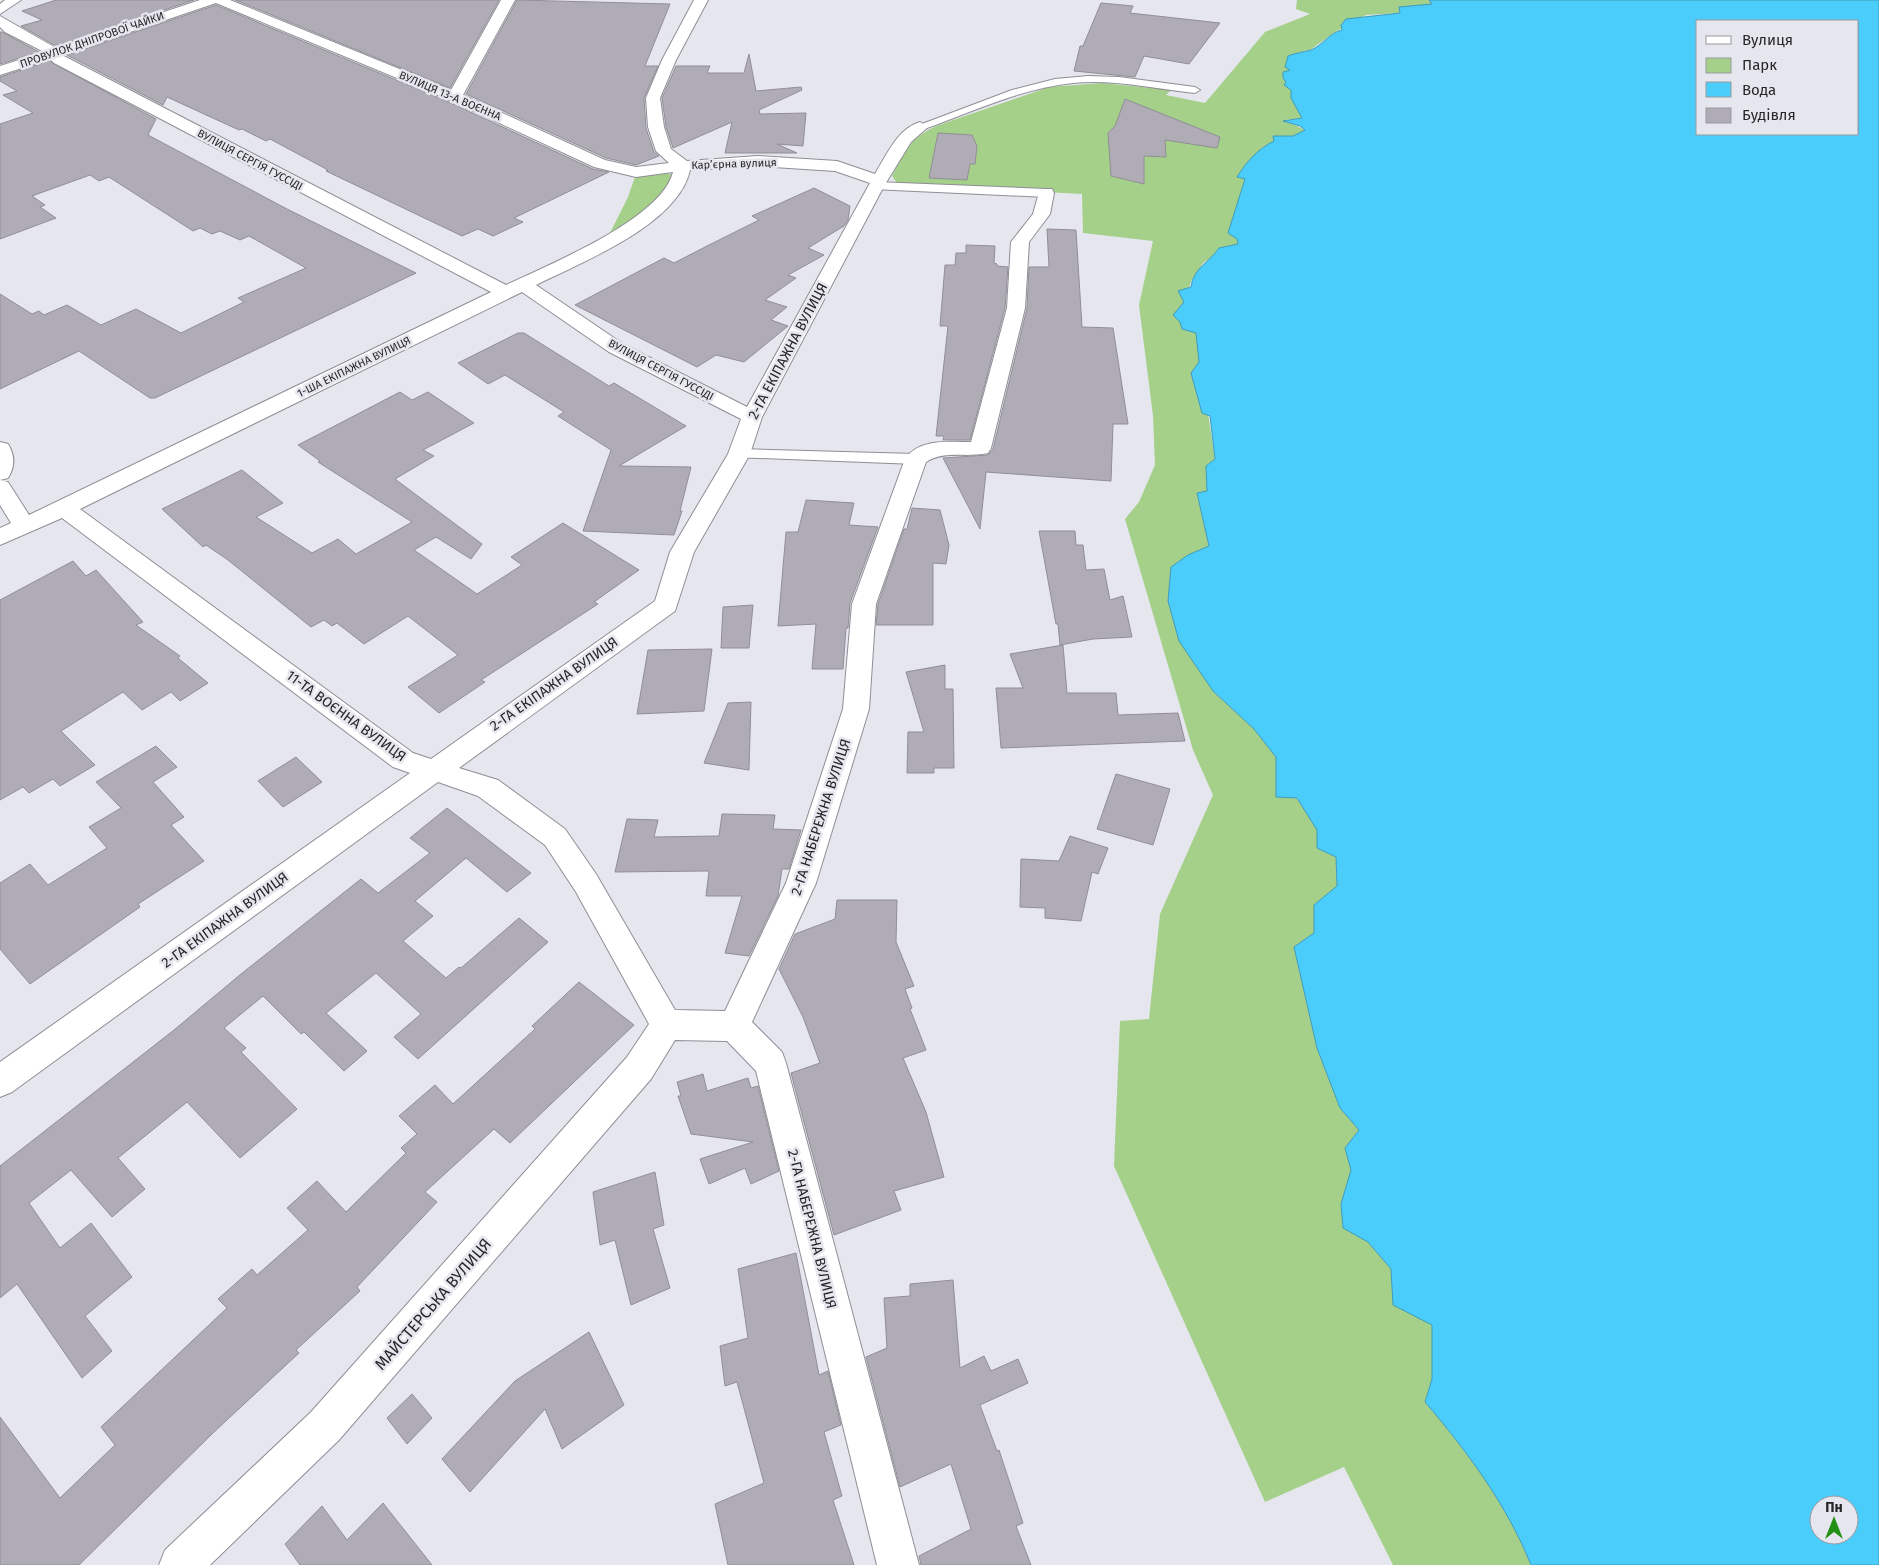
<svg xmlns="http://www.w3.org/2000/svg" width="1879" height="1565" viewBox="0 0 1879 1565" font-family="'Fira Sans',sans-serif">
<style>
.green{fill:#a5d08a}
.water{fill:#4acdfb;stroke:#3f9bbc;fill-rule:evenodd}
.building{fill:#afacb5;stroke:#918e96}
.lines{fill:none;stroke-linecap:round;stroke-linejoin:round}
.service-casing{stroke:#8e8e96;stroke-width:2}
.minor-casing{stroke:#8e8e96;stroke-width:2}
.service{fill:#fff;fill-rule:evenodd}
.minor{fill:#fff;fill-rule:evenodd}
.labels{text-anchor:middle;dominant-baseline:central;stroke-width:5;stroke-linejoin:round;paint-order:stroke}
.far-street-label{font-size:11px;fill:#262629;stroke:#e6e6ef}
.street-label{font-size:14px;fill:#262629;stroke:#e6e6ef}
.near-street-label{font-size:16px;fill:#262629;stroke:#e6e6ef}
</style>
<rect width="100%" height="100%" fill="#e6e6ef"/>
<path class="green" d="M1297,0H1429L1432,4L1399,8L1400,13L1366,15L1335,32L1310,50L1303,51L1290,70L1285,85L1291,90L1302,118L1284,120L1305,130L1293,136H1273L1274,141L1263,147L1238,177L1245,178L1239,199L1238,244L1219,248L1213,257L1204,262L1192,279L1184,302L1196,333L1215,460L1206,466L1207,491L1197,493L1209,546L1188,555L1213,691L1254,729L1276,757L1277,797L1297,798L1317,830V848L1336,857L1337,886L1314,905V933L1294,947L1317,1048L1340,1108L1359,1130L1345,1148L1351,1170L1341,1204L1343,1227L1368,1242L1391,1269L1394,1305L1432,1324V1379L1425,1402C1467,1451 1507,1505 1531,1565H1393L1344,1467L1265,1502L1114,1166L1120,1021L1149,1019L1160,914L1213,795L1193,750L1125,519L1139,502L1155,465L1153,416L1139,305L1153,241L1083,233L1082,194L911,185L897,183L892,176C906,150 908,140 936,126L1049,87L1102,83L1171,90L1166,95L1205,103L1265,32L1310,14L1296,9Z
M665,172L672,175L669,187L659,198L632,221L610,233L628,197L635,177L641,173Z"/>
<path class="water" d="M1429,0H1879V1565H1531C1507,1505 1467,1451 1425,1402L1432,1379V1325L1393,1305L1391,1269L1368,1242L1343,1228L1341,1204L1351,1170L1345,1148L1359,1130L1340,1108L1317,1048L1294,947L1314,933V905L1337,886L1336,857L1317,848V830L1297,798L1276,797V757L1254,729L1213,691L1179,641L1168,601L1171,567L1188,555L1209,546L1197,493L1207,491L1206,466L1215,459L1210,416L1202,413L1191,373L1199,362L1196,333L1182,329L1180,322L1173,315L1184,302L1178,291L1191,287C1193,268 1210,262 1219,248L1238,244L1237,239L1228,233L1245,179L1237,177C1247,161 1258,149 1274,141L1273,136H1293L1305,130L1300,126L1283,121L1302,118L1291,98V90L1284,85L1286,82L1283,78V72L1290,70L1285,67L1288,56C1295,53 1304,52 1311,50C1323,45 1329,33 1342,30L1341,25L1346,19L1400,13L1399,7L1432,4ZM1698,21H1858V134H1698ZM1819,1505H1849V1535H1819Z"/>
<path class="building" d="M56,0H194L56,46L21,26L42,20L22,11Z
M235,0H499L450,88Z
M517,0L670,4L645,66H658L644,98L646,128L654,152L659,156L636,165L606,158L466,94Z
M1101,3L1133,6L1130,13L1220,23L1189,64L1144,56L1135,77L1074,71L1080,46H1083Z
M216,5L449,102L593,169L609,172L514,218L523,222L493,236L478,229L462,236L326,171L328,170L270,139L266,141L242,129L239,130L167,97L163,105L67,55Z
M0,32H2L39,52L0,64Z
M749,54L756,91L801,87L802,90L759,110L760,114L806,113L803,146L777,144L797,153H725L732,122L673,148L666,127L662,98L676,66H710L707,73H744Z
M49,61L156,119L148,135L287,209L416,273L155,398H150L79,351L0,389V294L32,314L39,311L44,315L67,305L101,325L136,309L181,333L244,302L238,298L306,268L249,236L240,240L220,231L212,234L200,228L193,231L109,177L99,181L90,175L32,196L45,205L40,207L56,218L0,239V124L33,113L3,95L17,91L0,81V77Z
M1125,99L1220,137L1217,148L1165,140L1166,157L1144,156V184L1111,176L1108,133L1115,126Z
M938,133L972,135L977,146L975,164H970L967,180L929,178Z
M814,188L850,206L848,220L844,226L808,248L824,255L788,275L796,278L765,300L787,307L771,320L788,326L744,362L716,355L697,367L575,305L664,258L674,263L709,245L759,220L752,216Z
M1047,229L1076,230L1082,327L1113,328L1128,424H1113L1111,481L986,472L980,529L943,458L988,455L993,449L1027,308L1029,267H1049Z
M966,245L995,246L994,263L997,264V266L1008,267L1005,308L970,440H943L944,436H936L948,326H940L945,265H955L956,253H966Z
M518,333H524L609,386L614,383L686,426L619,466L691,467L680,511H682L674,535L583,531L611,450L558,416L564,412L505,375L488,384L458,363Z
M400,392L412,400L428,392L474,423L423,450L434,456L395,479L482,544L471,559L436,537L414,550L477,594L522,565L511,557L563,523L639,570L594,602L598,604L481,680L485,682L439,713L408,687L458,655L408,616L364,644L337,623L332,626L324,620L311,627L228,560L206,545L203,547L162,509L242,470L283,503L256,517L312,553L338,539L356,554L412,522L318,462L320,461L298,445Z
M806,500L854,503L849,525L878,527L850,603L848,628H846L843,669H812L816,624L778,626L786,532H798Z
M912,508L940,510L949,545L946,564L933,563V625H876L878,604L904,529H907Z
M1039,531H1075L1076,545H1083L1086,570L1104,569L1110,600L1123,596L1132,637L1093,639L1060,645L1058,624H1056Z
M73,561L86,576L96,570L143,622L136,625L180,656L178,658L208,683L180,701L171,692L142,710L123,692L61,731L95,765L60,786L53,779L29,793L23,787L0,800V600Z
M753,605L749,648H721L723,607Z
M1063,645L1067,693H1116L1118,715L1178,713L1185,741L1001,748L996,688H1023L1010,654Z
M712,649L704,711L637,714L648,650Z
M945,665V689H953L954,768H934V773H907L908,732H924L906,672Z
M751,702L749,770L704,763L728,703Z
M156,746L177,767L153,782L184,817L171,825L204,861L138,904L140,907L30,984L0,949V883L30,864L48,885L107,848L89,827L121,808L96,782Z
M296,757L322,782L283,807L258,781Z
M1116,774L1170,789L1153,845L1097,829Z
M447,808L531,873L507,892L466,858L415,901L433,916L403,941L446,978L459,967L461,968L519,918L548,942L418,1059L394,1037L421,1014L376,973L326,1013L367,1051L344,1071L304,1032L301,1034L263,996L224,1028L246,1048L241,1052L297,1109L240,1158L187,1102L118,1158L145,1189L112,1217L71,1170L29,1203L60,1248L91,1223L132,1277L85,1316L112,1351L82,1378L17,1284L0,1298V1166L174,1030L241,974L361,879L378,893L430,853L410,838Z
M722,814L775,815L773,829L801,830L789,869H782L778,896L749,956L725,953L742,896H706L709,871L615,872L627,819L658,820L654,837L719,836Z
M1070,836L1108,848L1098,874L1092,872L1081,921L1045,918V908L1020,907L1021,859L1059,861Z
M837,900H897L896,942L914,986L905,989L912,1008L910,1009L926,1050L903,1058L926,1112L944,1177L894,1191L901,1210L834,1235L791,1073L820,1063L803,1017L779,969L795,934L835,919Z
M579,982L634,1025L510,1143L494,1129L425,1192L437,1202L357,1287L360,1291L296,1350L299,1353L214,1432L79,1565H0V1417L60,1498L115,1445L101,1427L227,1308L218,1299L252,1269L257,1275L308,1230L287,1208L317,1181L346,1212L406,1153L401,1148L417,1134L399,1116L435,1085L453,1104L535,1029L532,1026Z
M703,1074L707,1091L748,1078L751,1088L758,1086L779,1171L751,1184L745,1168L709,1184L700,1159L753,1142L691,1134L678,1096H681L677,1082Z
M655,1172L664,1225L653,1229L670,1288L631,1305L615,1240L600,1245L593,1192Z
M796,1253L819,1375L828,1371L841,1425L824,1432L842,1496L833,1500L854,1565H728L715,1504L764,1483L737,1382L725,1386L720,1346L748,1338L738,1269Z
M953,1280L960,1368L984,1356L991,1371L1018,1359L1028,1383L980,1405L997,1451L999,1450L1023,1523L1016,1526L1031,1565H921L919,1556L971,1529L951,1464L900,1487L866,1357L887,1348L884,1298L910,1296V1284Z
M589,1332L624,1405L562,1449L545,1409L470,1492L442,1459L515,1381Z
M412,1394L432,1418L407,1444L387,1418Z
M383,1503L432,1565H300L285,1544L322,1506L347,1540Z"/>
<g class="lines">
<defs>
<path id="service" d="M1088,76L1119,77L1195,87L1200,90L1195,93C1155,89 1114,79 1073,83C1022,88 972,112 924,129H916L914,127L1012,90L1055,79Z
M876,182L1046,189L1052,193L1046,197L872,189L870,186Z
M739,449L916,454L924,459L916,464L733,457L731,454Z"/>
<path id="minor" d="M5,0H21L0,14V4Z
M200,0H230L451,90L501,0H515L463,95L605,160L636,167L669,163L656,151L648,127L646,98L662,60L694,0H708L676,60L660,98L664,127L671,149L687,161L758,156L837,161L875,174C886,156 898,128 920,122L928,127L911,142L884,186L762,417L750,454L694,552L675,611L459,768L498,780L565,829L596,874L675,1010L725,1011L786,883L843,709L852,604L905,459C919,438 949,442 971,442L1007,308L1011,242L1033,214L1040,189H1052L1054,193L1050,214L1029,242L1025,308L991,448L988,453C966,458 945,450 926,462L876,604L869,709L816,883L752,1022L782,1052L786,1063L919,1565H877L756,1071L727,1041L675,1040L651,1079L339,1440L210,1565H159L165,1550L311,1412L627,1057L649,1024L576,892L545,845L478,796L438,782L12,1092L0,1097V1062L410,773L393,767L62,518L0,545V528L11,523L0,505V480L8,482L29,515L491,292L54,63L50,59L0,75V66L44,52L5,32L0,27V16L56,48ZM216,3L450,100L594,167L636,177L673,172C662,219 548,265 506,285L62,55ZM758,166L835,171L870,183L747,407L623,344L536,285C582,262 678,225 690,170ZM522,292L609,352L741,419L728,454L670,552L655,601L431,759L413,753L80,509Z
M0,442L8,444C15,455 15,467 8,478L0,480Z"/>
</defs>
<use href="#service" class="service-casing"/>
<use href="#minor" class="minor-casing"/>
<use href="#service" class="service"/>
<use href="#minor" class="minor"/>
</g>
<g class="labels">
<g class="far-street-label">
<text transform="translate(92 40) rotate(-19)">ПРОВУЛОК ДНІПРОВОЇ ЧАЙКИ</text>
<text transform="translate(450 96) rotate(23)">ВУЛИЦЯ 13-А ВОЄННА</text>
<text transform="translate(250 160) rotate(28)">ВУЛИЦЯ СЕРГІЯ ГУССІДІ</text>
<text transform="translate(734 164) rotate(-2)">Карʼєрна вулиця</text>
<text transform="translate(354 367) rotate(-26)">1-ША ЕКІПАЖНА ВУЛИЦЯ</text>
<text transform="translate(661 370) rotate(28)">ВУЛИЦЯ СЕРГІЯ ГУССІДІ</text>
</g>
<g class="street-label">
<text transform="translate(788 351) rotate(-62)">2-ГА ЕКІПАЖНА ВУЛИЦЯ</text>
<text transform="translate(554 684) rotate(-35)">2-ГА ЕКІПАЖНА ВУЛИЦЯ</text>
<text transform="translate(346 716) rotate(36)">11-ТА ВОЄННА ВУЛИЦЯ</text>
<text transform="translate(821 817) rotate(-72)">2-ГА НАБЕРЕЖНА ВУЛИЦЯ</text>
<text transform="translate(225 920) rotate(-36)">2-ГА ЕКІПАЖНА ВУЛИЦЯ</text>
<text transform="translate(812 1229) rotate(76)">2-ГА НАБЕРЕЖНА ВУЛИЦЯ</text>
</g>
<g class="near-street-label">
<text transform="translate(433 1304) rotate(-49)">МАЙСТЕРСЬКА ВУЛИЦЯ</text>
</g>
</g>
<rect x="1696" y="20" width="162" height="115" fill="#e6e6ef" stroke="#9999a0"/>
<rect x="1706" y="36" width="25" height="8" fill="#ffffff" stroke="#9999a0"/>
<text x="1742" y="45" font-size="15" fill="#262629">Вулиця</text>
<rect x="1706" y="58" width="25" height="15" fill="#a5d08a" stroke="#9999a0"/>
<text x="1742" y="70" font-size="15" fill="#262629">Парк</text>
<rect x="1706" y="82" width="25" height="15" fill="#4acdfb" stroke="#9999a0"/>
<text x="1742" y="95" font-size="15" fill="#262629">Вода</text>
<rect x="1706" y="108" width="25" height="15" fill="#afacb5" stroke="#9999a0"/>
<text x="1742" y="120" font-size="15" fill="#262629">Будівля</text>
<g transform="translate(1834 1520)"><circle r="24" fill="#e6e6ef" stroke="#9999a0"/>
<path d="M0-4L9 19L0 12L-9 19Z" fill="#238f14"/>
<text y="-8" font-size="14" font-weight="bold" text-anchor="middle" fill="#262629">Пн</text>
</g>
</svg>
